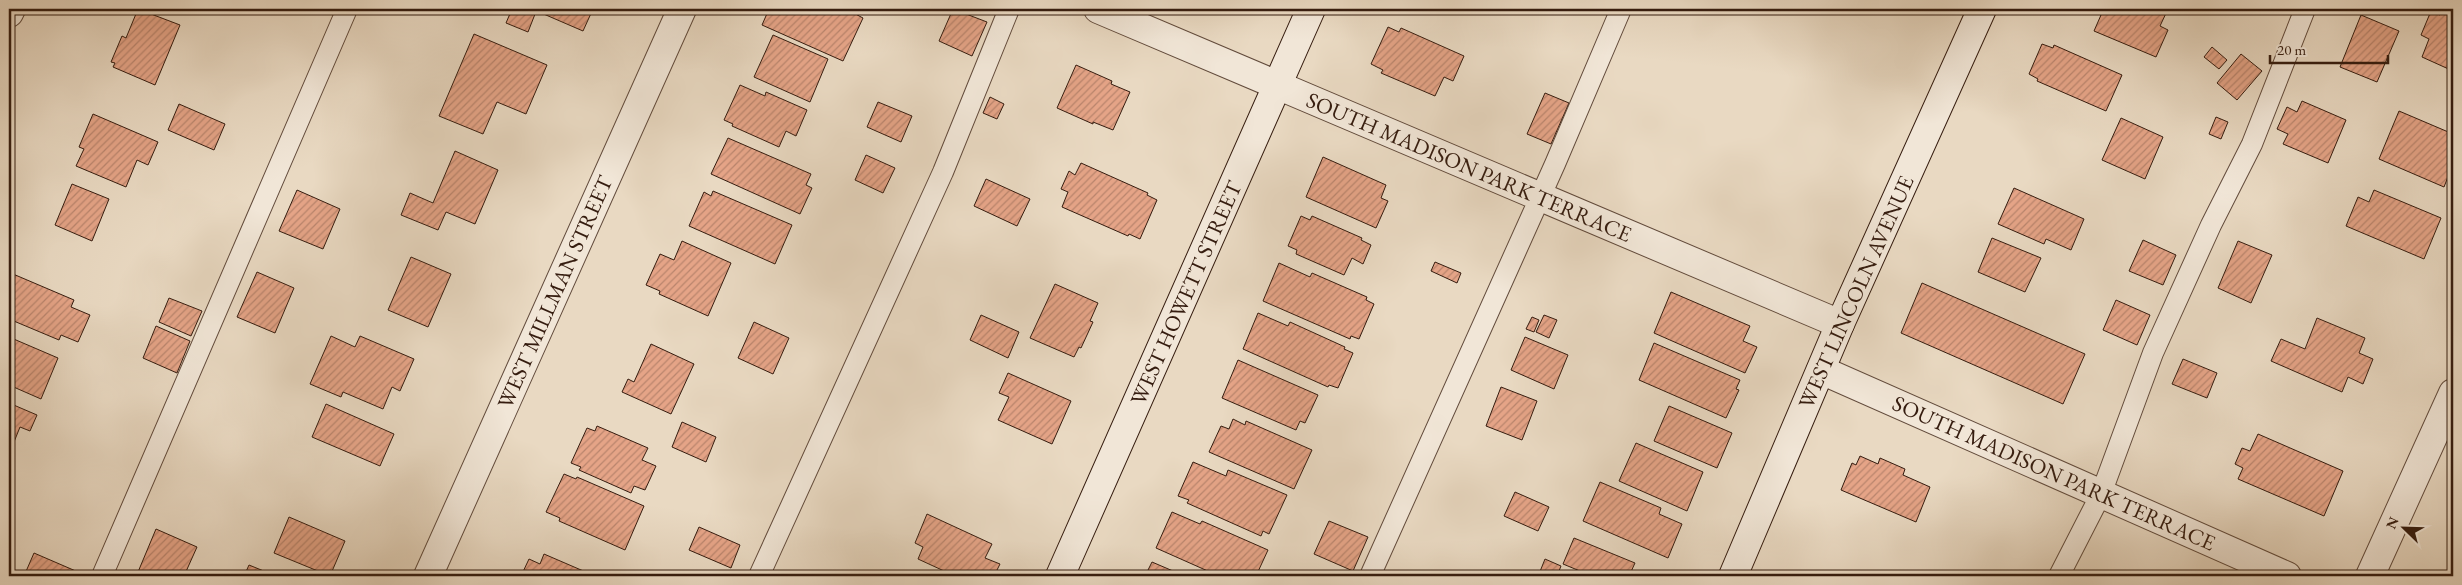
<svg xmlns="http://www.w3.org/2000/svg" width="2462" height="585" viewBox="0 0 2462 585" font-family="'EB Garamond',serif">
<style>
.building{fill:url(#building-hatch);stroke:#351c0f}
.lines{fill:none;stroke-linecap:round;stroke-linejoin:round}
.service-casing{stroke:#624b3c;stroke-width:22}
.minor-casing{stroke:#624b3c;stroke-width:30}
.secondary-casing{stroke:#351c0f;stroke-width:30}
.service{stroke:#f1e6d7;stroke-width:20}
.minor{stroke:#f1e6d7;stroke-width:28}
.secondary{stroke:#f1e6d7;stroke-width:28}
.labels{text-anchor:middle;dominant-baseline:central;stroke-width:4.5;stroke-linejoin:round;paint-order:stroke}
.street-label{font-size:22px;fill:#351c0f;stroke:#f1e6d7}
</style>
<defs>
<pattern id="building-hatch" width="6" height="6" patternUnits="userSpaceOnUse" patternTransform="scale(1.25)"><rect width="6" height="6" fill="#e5a487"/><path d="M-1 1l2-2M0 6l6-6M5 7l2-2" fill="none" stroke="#ba856d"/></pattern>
</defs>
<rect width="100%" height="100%" fill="#e9d9c2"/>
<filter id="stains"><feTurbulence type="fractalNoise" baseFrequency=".004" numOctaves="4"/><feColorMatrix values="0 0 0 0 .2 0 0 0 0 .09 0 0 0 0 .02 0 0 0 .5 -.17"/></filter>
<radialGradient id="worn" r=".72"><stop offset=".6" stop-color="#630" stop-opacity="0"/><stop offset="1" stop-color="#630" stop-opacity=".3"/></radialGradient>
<path class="building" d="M138,9L180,25L155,85L113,67L115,63L111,62L122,36L126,38Z
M512,9H537L528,32L506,23Z
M540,9H599L598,11L593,9L583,31L539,12Z
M769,9H846L863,18L843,61L762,25Z
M953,9L987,22L972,56L939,41Z
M2086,9H2168L2160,26L2168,30L2156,57L2094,31L2101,15Z
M2431,11L2440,15L2442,11L2453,16V71L2422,57L2429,39L2421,35Z
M2361,15L2399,31L2377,82L2340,67Z
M1388,27L1399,32L1401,28L1464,56L1453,81L1444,77L1435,96L1381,73L1383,70L1371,64Z
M474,34L547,65L526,114L497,102L483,134L439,116Z
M773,35L828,59L810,102L754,77Z
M2042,44L2053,48L2054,45L2122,75L2106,111L2037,81L2038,79L2029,74Z
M2212,47L2227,60L2219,69L2204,57Z
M2241,54L2262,71L2237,100L2217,83Z
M1076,65L1112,81L1111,84L1130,92L1113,130L1093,122V124L1057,108Z
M740,85L765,96L766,92L807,110L796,136L786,131L779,147L732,126L733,124L724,120Z
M1545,93L1569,103L1551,144L1527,134Z
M990,97L1004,104L997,119L983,113Z
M2302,101L2346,120L2328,163L2283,144L2288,134L2277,129L2287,107L2297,112Z
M878,102L912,116L901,142L867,127Z
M179,104L225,124L214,150L168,130Z
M2399,111L2453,134L2451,152L2453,153V164L2444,187L2379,159Z
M93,114L158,142L148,165L137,160L126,187L76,166L84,149L79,147Z
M2216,117L2228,122L2221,139L2209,134Z
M2121,118L2163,137L2145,179L2102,160Z
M728,138L811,174L806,185L812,188L800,214L711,174Z
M455,151L498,170L475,224L446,212L438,230L401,215L410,193L433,203Z
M866,155L895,168L883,193L855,180Z
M1323,157L1386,185L1381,198L1388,201L1376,228L1306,197Z
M1081,163L1148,193L1147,195L1157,200L1140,239L1129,234L1128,236L1062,207L1068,192L1061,189L1069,171L1075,175Z
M986,179L1030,199L1017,226L974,206Z
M72,184L109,199L92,241L55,225Z
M2014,188L2084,219L2071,250L2046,239L2044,244L1998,224Z
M297,190L340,209L323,249L279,231Z
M2374,190L2441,218L2424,259L2346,226L2358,197L2369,202Z
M713,191L792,225L775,264L689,226L704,192L711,196Z
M1301,216L1310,220L1312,216L1362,238L1361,240L1371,245L1363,264L1352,258L1344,275L1296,254L1297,250L1288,246Z
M1992,238L2041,258L2025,292L1978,272Z
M2143,240L2176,255L2163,285L2129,271Z
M682,241L731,263L708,316L659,294L660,291L646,285L660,254L674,260Z
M2238,241L2272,255L2251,303L2218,288Z
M411,257L451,274L428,327L388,310Z
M1435,262L1461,273L1457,283L1431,271Z
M1279,263L1310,277L1312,273L1367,297L1366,300L1374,304L1359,339L1351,336L1350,339L1263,301Z
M257,272L294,288L275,333L237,317Z
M13,274L74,300L71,307L90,315L78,342L61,335L59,340L9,319V284Z
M1922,283L2085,354L2063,404L1901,333Z
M1055,284L1098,303L1090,321L1093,322L1081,348L1079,347L1074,357L1030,338Z
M1671,292L1750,326L1743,341L1757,347L1745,373L1654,333Z
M169,298L202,311L191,336L159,322Z
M2116,300L2150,315L2137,345L2103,330Z
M1258,313L1288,326L1290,322L1345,347L1344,349L1353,353L1338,388L1329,385L1328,387L1243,349Z
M981,315L1019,332L1008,358L970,340Z
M1544,315L1557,320L1549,338L1536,332Z
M1532,317L1539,320L1534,332L1526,329Z
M2317,318L2365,338L2359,353L2373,359L2363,384L2348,377L2342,392L2271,361L2281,339L2305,349Z
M754,322L789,338L773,374L738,358Z
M156,326L190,341L177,373L143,358Z
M331,336L355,347L360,336L414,359L400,391L392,387L383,409L343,392L341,397L310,384Z
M9,337L58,358L41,399L9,385Z
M1525,337L1568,355L1554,389L1511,370Z
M1654,343L1740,380L1736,389L1739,390L1726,418L1639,380Z
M651,344L694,364L671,414L622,392L628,379L634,382Z
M2183,359L2217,373L2207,398L2172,384Z
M1238,360L1318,395L1305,423L1300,421L1296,430L1222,398Z
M1008,373L1071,401L1052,444L998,420L1009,397L999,393Z
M1501,387L1537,401L1522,440L1486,426Z
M9,403L37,415L30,431L20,427L10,452Z
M326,404L394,434L380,466L312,437Z
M1669,406L1732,433L1717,468L1654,441Z
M1233,419L1245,425L1246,421L1312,450L1294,489L1209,452L1221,426L1229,429Z
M682,422L716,437L706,462L672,447Z
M597,426L648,448L642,460L656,466L645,490L634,486L631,493L579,470L581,467L571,463L587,428L595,431Z
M2258,434L2343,471L2324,516L2238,479L2243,468L2235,464L2242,448L2250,451Z
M1636,443L1703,472L1687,511L1619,481Z
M1860,456L1878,464L1880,458L1905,469L1903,475L1930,487L1916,522L1841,490L1852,463L1856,465Z
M1193,462L1226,476L1228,470L1287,495L1269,534L1263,531L1261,536L1187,503L1189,500L1178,496Z
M564,474L576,479L577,477L644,506L625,550L559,521L560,518L546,512Z
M1600,482L1661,508L1659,514L1682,524L1668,558L1583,521Z
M1515,492L1549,507L1538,531L1504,516Z
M1172,512L1200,524L1202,521L1268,550L1256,576H1219L1156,548Z
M927,514L992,544L985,558L1000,564L994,576H955L918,559L923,547L915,543Z
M289,517L345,541L330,576L274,553Z
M1329,521L1368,537L1353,571L1314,554Z
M699,527L740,545L731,568L689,550Z
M156,529L197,547L184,576H150L138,572Z
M1574,538L1635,563L1629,576H1592L1563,564Z
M34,553L85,575V576H24Z
M544,554L595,576H521L529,559L540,564Z
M1545,559L1561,566L1557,576L1539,574Z
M1152,562L1180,574L1182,571L1194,576H1145Z
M249,565L276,576H244Z"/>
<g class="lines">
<defs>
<path id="service" d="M102,576L347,9
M759,576L943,172L1009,9
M1370,576L1555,164L1621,9
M2059,576L2101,494L2153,353L2211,225L2252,144L2305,9"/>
<path id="minor" d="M1098,9L1840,324
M9,13L11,9
M1821,370L2287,576
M428,576L682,9
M2370,576L2453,393"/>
<path id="secondary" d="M1060,576L1311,9
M1733,576L1840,324L1982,9"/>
</defs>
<use href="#service" class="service-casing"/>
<use href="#minor" class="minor-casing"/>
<use href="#secondary" class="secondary-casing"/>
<use href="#service" class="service"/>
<use href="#minor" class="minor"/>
<use href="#secondary" class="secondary"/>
</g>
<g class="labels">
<g class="street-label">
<text transform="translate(1469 167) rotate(23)">SOUTH MADISON PARK TERRACE</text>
<text transform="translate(555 292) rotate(-66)">WEST MILLMAN STREET</text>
<text transform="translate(1856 292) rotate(-66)">WEST LINCOLN AVENUE</text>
<text transform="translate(1186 293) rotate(-66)">WEST HOWETT STREET</text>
<text transform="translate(2054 473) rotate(24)">SOUTH MADISON PARK TERRACE</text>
</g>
</g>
<rect width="2462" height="585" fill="none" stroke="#e9d9c2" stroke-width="30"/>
<rect x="10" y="10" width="2442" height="565" fill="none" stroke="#351c0f" stroke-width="2.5"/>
<rect x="15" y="15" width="2432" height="555" fill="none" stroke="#351c0f"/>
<g transform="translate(2404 528) rotate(293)" stroke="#f1e6d7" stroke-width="4" paint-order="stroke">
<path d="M0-4L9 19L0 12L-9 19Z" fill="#351c0f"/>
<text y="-8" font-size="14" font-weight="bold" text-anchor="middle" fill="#351c0f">N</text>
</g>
<path d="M2270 55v8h118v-8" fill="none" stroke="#351c0f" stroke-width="2.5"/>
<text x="2277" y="55" font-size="15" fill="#351c0f" stroke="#f1e6d7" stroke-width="4" paint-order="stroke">20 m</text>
<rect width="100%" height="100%" filter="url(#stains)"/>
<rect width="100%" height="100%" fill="url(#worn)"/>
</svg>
